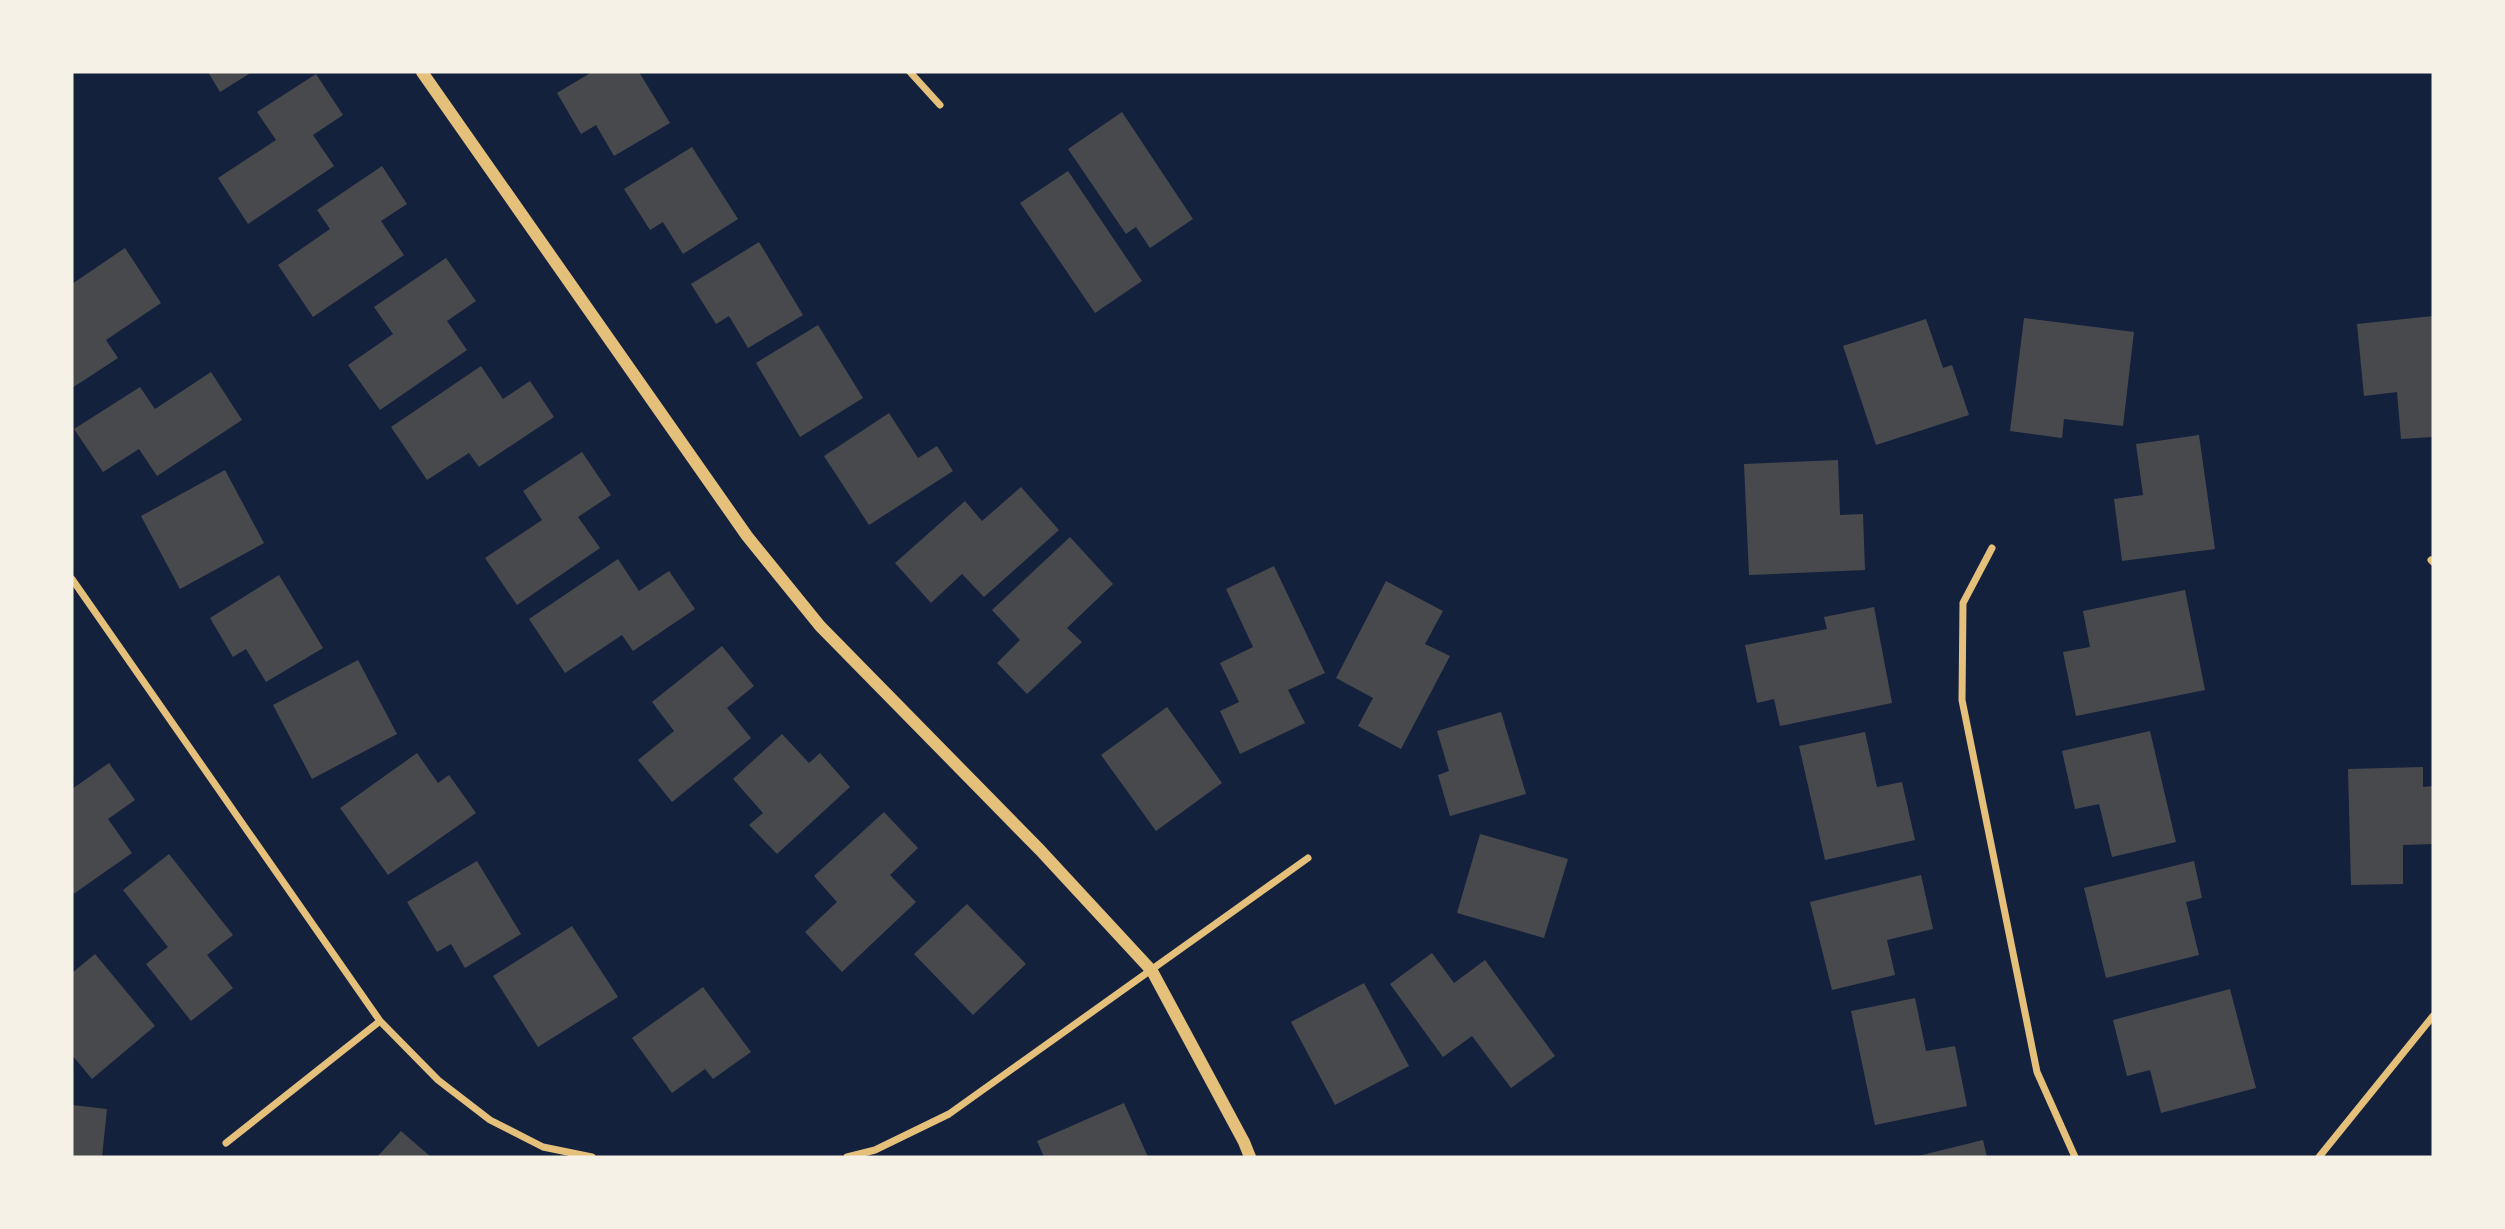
<svg xmlns="http://www.w3.org/2000/svg" width="2505" height="1229" viewBox="0 0 2505 1229" font-family="'Times New Roman',serif">
<style>
.building{fill:#48494c}
.lines{fill:none;stroke-linecap:round;stroke-linejoin:round}
.minor{stroke:#e5c07b;stroke-width:7}
.tertiary{stroke:#e5c07b;stroke-width:12}
</style>
<rect width="100%" height="100%" fill="#14213d"/>
<path class="building" d="M208,72H252L220,92Z
M592,72H639L670,123L614,156L596,125L581,134L557,93Z
M316,74L343,115L313,135L334,166L248,224L218,178L276,140L257,112Z
M1122,112L1193,219L1150,248L1136,227L1126,234L1068,149Z
M692,147L738,219L683,254L663,222L650,230L624,189Z
M382,166L407,204L381,221L404,255L313,317L278,265L330,229L317,210Z
M1068,171L1142,281L1095,313L1020,203Z
M759,242L803,315L748,348L729,316L716,324L691,284Z
M125,248L161,303L106,340L118,358L72,388V284Z
M446,258L476,301L447,321L467,350L380,410L348,365L393,334L374,307Z
M2433,316V437L2401,439L2397,392L2364,396L2357,324Z
M2024,318L2134,332L2123,426L2064,419L2062,438L2010,431Z
M1926,319L1943,368L1952,365L1969,415L1876,445L1843,346Z
M818,325L863,398L800,437L756,363Z
M481,366L503,399L530,381L554,417L479,467L469,453L427,480L391,427Z
M211,372L242,420L157,476L139,449L103,472L74,429L140,387L155,409Z
M889,413L918,458L937,446L953,471L869,525L824,456Z
M2199,435L2215,549L2122,561L2114,499L2143,495L2136,444Z
M582,452L611,495L578,517L600,548L517,605L485,558L542,520L523,491Z
M1838,460L1840,515L1863,514L1865,570L1749,575L1744,464Z
M225,470L264,543L180,589L141,516Z
M1021,487L1059,530L984,597L962,574L931,603L895,563L965,501L982,521Z
M1070,537L1113,584L1067,628L1082,642L1027,694L997,663L1020,640L992,610Z
M618,559L639,591L669,571L695,609L633,651L622,635L565,673L529,619Z
M1274,566L1325,673L1288,690L1305,723L1240,754L1220,711L1239,702L1220,663L1253,647L1226,589Z
M279,575L323,648L266,682L246,649L233,657L210,618Z
M1386,581L1443,611L1425,644L1450,656L1401,749L1358,726L1373,698L1336,678Z
M2185,590L2205,690L2076,716L2063,652L2090,647L2083,611Z
M1874,607L1892,703L1780,726L1774,699L1757,703L1745,645L1827,629L1824,617Z
M722,646L754,686L727,708L751,738L672,802L638,760L674,731L652,702Z
M358,660L397,734L312,779L273,705Z
M1167,707L1222,783L1156,831L1101,755Z
M1501,712L1526,794L1450,816L1438,775L1449,771L1437,731Z
M2150,731L2176,842L2112,857L2099,804L2075,809L2062,751Z
M1865,732L1877,787L1902,782L1915,840L1825,860L1799,746Z
M782,734L809,763L820,753L850,787L777,854L749,825L763,813L733,779Z
M417,753L438,783L449,775L476,813L388,875L340,808Z
M109,763L135,800L108,819L132,853L72,895V789Z
M2423,767V787L2433,786V844L2403,845V884L2351,885L2348,769Z
M884,812L918,848L890,875L916,902L842,972L805,932L837,902L814,876Z
M1480,834L1568,859L1544,938L1457,913Z
M169,854L233,935L207,955L233,988L191,1021L146,964L168,947L123,890Z
M477,861L521,934L465,968L451,944L437,952L407,902Z
M2194,861L2202,898L2186,902L2199,955L2106,978L2084,888Z
M1921,875L1933,929L1887,940L1895,975L1832,990L1810,902Z
M967,904L1026,964L973,1015L914,954Z
M572,926L618,997L538,1047L493,976Z
M1432,953L1454,983L1485,960L1555,1056L1511,1088L1472,1036L1443,1057L1390,984Z
M95,954L155,1026L92,1079L72,1055V973Z
M1364,983L1409,1066L1335,1105L1291,1022Z
M703,987L751,1052L713,1079L705,1069L672,1093L632,1038Z
M2230,989L2256,1088L2161,1113L2150,1070L2127,1076L2113,1020Z
M1915,998L1926,1051L1955,1046L1967,1106L1875,1125L1851,1011Z
M1124,1103L1148,1157H1044L1037,1141Z
M72,1105L107,1109L102,1157H72Z
M401,1131L431,1157H377Z
M1983,1140L1987,1157H1918V1156Z"/>
<g class="lines">
<path class="minor" d="M910,72L940,105
M1992,548L1963,603L1962,700L2037,1072L2075,1157
M2431,560L2433,562
M72,579L380,1021L438,1080L490,1120L543,1147L592,1157
M226,1143L380,1021
M847,1157L875,1150L949,1114L1308,858
M2319,1157L2433,1016"/>
<path class="tertiary" d="M422,72L747,536L820,626L1040,850L1152,971L1244,1142L1250,1157"/>
</g>
<rect width="2505" height="1229" fill="none" stroke="#f6f1e7" stroke-width="147"/>
</svg>
